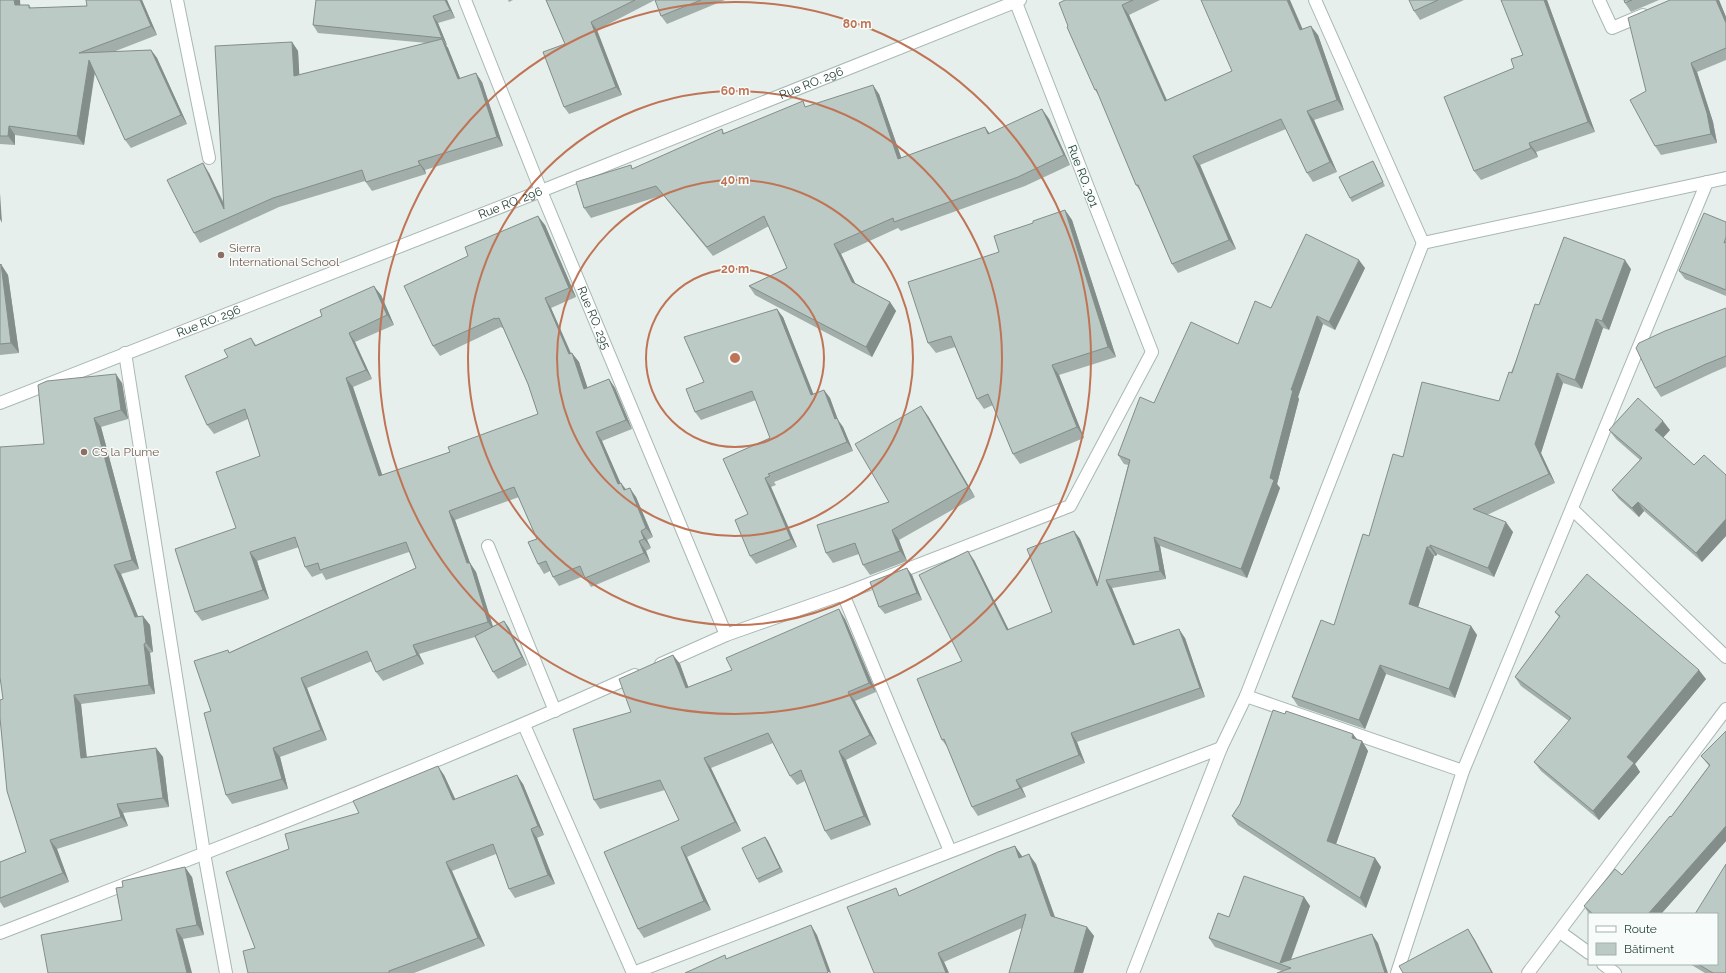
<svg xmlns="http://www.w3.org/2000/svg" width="1726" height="973" viewBox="0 0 1726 973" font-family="Raleway,sans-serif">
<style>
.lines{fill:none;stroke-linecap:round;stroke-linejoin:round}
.minor-casing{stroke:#a8b8b2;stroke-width:14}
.minor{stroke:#fff;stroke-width:12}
.wall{fill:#a1aea9}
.shaded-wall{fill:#838d89}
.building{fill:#bbcac4;stroke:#838d89}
.ring{fill:none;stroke:#c07456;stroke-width:2}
.education-dot{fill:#8d6e63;stroke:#f7fbf9;stroke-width:1.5}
.labels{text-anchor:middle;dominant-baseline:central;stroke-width:3;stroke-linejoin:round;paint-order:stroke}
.street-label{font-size:12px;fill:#24423a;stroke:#f7fbf9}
.education-label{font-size:12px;fill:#785e54;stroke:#f7fbf9;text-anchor:start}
.centre{fill:#c07456;stroke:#f7fbf9;stroke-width:2}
.ring-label{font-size:12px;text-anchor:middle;font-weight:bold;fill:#c07456;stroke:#f7fbf9;stroke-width:3;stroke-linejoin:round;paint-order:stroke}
</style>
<rect width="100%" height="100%" fill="#e6efeb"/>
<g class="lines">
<defs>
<g id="minor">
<path d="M177,0L209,158"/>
<path id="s1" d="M465,0L541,191L726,635"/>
<path d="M1315,0L1423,243L1726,178"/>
<path d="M1599,0L1612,28L1643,15"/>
<path d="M125,353L204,853L226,973"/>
<path id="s2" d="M0,403L541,191L1020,0"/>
<path d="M1572,509L1726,657"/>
<path d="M488,546L555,711"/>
<path d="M843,594L950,851"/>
<path d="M661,664L726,635L843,594L1070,506L1152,352L1015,0"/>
<path d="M1246,696L1463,771"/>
<path d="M524,725L633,973"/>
<path d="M1560,932L1589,953"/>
<path d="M0,933C213,850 426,769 635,675"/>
<path d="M1603,964L1615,973"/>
<path d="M633,973L1221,748"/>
<path d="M1133,973L1221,748L1246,696L1423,243"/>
<path d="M1397,973L1463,771L1707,182"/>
<path d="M1528,973L1726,709"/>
</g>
</defs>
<use href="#minor" class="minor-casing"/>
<use href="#minor" class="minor"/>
</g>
<path class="wall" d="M0,0L20,5H29L31,8L87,6L142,0L157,35L113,52L151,50L157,58L187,124L131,148L125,140L95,73L84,145L15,135V145L0,144V151Z
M316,0H447L455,18L438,23L447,45H446L448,48L460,78L482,82L503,146L425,170L426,174L372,191L365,181L279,207L200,243L194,233L209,173L224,203L292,42L298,51L299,75L427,43L318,33L313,25Z
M508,0H513L509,2Z
M546,0H725L667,24L661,16L655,0L597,30L622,95L569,114L564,107L565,44Z
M1065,0H1160L1129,15L1167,100L1232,71L1302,29L1318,35L1344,110L1314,120L1337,172L1313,182L1307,173L1286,129L1200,165L1236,249L1178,273L1172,264L1141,192L1136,185L1100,97L1095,90Z
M1409,0H1464L1420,20L1414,11Z
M1501,0H1547L1595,132L1536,152L1538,157L1481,180L1474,171L1514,68L1523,55Z
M1624,0H1659L1631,12L1625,3Z
M1719,0L1726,17V60L1697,72L1713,122L1717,143L1661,155L1655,146L1646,91Z
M879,94L901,158L985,127L990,134L1042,109L1049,119L1070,165L1025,186L901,231L898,228L841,254L855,283L890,302L896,311L872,357L755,295L749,286L787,268L769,226L713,256L663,195L591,218L584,208L634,169L722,129L724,133L807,107Z
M1375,165L1385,186L1352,202L1350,198Z
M1065,210L1072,220L1116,357L1059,375L1084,438L1020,464L1013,454L993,405L984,409L977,399L955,347L936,353L928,343L999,252L1033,223Z
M1726,222V296L1685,279L1679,271Z
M545,225L576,297L551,308L571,353L579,362L587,388L609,379L615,388L632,429L602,441L620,483L626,490L636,497L653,537L647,540L651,548L646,551L650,562L591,587L584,576L559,586L553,577L550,571L544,574L538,564L537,539L519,497L455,520L470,563L476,572L493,626L504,621L509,628L527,665L498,679L493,672L475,637L419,654L424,664L383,681L376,672L372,661L307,688L327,740L280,757L288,789L232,804L226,795L211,711L230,652L416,568L409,552L326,580L322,573L312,577L305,567L299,547L257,561L269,599L202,621L195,612L236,528L260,456L248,419L214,434L207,425L228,357L251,338L256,345L322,316L381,295L394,325L355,342L372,379L353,387L382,475L450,452L538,414L528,384L503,328H502L501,327L440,356L433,346Z
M0,265L8,275L19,353L0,355Z
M1365,268L1335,330L1323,324L1298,397L1299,399L1277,484L1280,488L1247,578L1160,546L1166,579L1112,588L1135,644L1185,638L1205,697L1077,742L1085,763L1022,788L1026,797L978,816L972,807L948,748L942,740L962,661L974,560L1009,630L1052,612L1074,531L1080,539L1098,582L1128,465L1124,464L1118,455L1154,403L1238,344L1271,308Z
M1631,269L1609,330L1603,328L1582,389L1563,383L1541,453L1555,483L1487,515L1513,532L1494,577L1437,554L1436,556H1434L1418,607L1471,626L1477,635L1455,698L1386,674L1365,729L1298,706L1292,697L1334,625L1369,536L1403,457L1499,401L1539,305Z
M1726,308V367L1712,373L1661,397L1655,388Z
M783,317L813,394L824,390L830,398L838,420L843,427L853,451L774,482L776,485L771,487L797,547L756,564L750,556L748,514L770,438L756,400L701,420L695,412L704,382Z
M122,383L128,419L101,427L139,569L121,574L138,617L150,625L153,652L150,653L155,694L81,704L86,757L156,748L163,757L169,807L123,813L128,826L57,849L69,882L4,908L0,902V862L26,852L3,699L44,444Z
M928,416L975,497L899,540L907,561L870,575L863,565L859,554L833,563L826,553L889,502Z
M1609,430H1670L1663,437L1694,465L1726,475V536L1702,562L1644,511L1639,517L1619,499L1612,490L1640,460L1616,439Z
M912,575L922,600L885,614L879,607Z
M1555,612L1706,679L1635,764L1640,772L1599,820L1541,771L1534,762L1569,721L1521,686L1515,677L1559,617Z
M845,619L876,692L855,701L877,744L846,760L871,825L831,840L825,831L805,781L797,785L790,776L773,743L711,768L741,831L687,857L711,910L644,938L638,929L679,820L665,790L600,809L594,800L631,712L673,655L680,664L688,687L732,670Z
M1726,731V841L1661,914H1589L1584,906L1622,875L1671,817L1709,766L1701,756Z
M1358,740L1362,741L1368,751L1336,844L1375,858L1381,867L1366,908L1238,825L1232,816Z
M444,775L455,800L523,784L544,835L537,838L555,884L515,898L509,889L496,854L452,871L485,946L414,973H248L255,948L359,813Z
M765,837L768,841L783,872L759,883L757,879Z
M1015,846L1022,857L1036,864L1055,917L1087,927L1094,936L1083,973H1009L1022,928L944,962L949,973L901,895Z
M192,877L204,935L183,939L122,920L123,887Z
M1304,897L1310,906L1291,960L1378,943L1282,971L1215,947L1209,938L1229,917Z
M1690,964H1717L1726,973H1705Z"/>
<path class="shaded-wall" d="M14,0H20L21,14L15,5Z
M140,0H142L157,35L151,26Z
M445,0H447L455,18L450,10Z
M1287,0H1290L1307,39L1300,30Z
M1544,0H1547L1595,132L1588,122Z
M1716,0H1719L1726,17V23Z
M1122,5L1129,15L1171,110L1165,101Z
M433,16L438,23L447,45L442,38Z
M591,22L597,30L622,95L616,87Z
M1311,26L1318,35L1344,110L1337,100Z
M442,39L448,48L464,88L458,79Z
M292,42L298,51L300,86L294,76Z
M151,50L157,58L187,124L181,115Z
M89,60L95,69L84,145L77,136Z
M1691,63L1697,72L1713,122L1717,143L1711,134Z
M476,73L482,82L503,146L497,137Z
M873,85L879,94L905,168L898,159Z
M1042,109L1049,119L1070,165L1064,155Z
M1307,111L1314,120L1337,172L1330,162Z
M9,126L15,135V145L8,136Z
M985,127L992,137L988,134Z
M1529,143L1536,152L1538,157L1531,148Z
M1193,156L1200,165L1236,249L1229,240Z
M418,161L425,170L426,174L420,165Z
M203,163L209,173L230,218L224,209Z
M0,193L2,223L0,219Z
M1065,210L1072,220L1116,357L1108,347Z
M538,216L545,225L576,297L569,288Z
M834,244L841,254L859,291L852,282Z
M1359,260L1365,268L1335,330L1329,322Z
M1625,260L1631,269L1609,330L1602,321Z
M1,264L8,275L19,353L11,343Z
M374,286L381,295L394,325L387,315Z
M545,298L551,308L575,363L569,354Z
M890,302L896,311L872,357L866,347Z
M777,309L783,317L817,403L811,395Z
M1317,316L1323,324L1298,397L1299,399L1277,484L1280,488L1247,578L1241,569L1270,478L1291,390Z
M1596,319L1603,328L1582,389L1575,380Z
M349,333L355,342L372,379L366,370Z
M572,353L579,362L591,398L584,389Z
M1052,365L1059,375L1084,438L1077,427Z
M1557,373L1563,383L1541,453L1555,483L1549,474L1535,444Z
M116,374L122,383L128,419L121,410Z
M346,378L353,387L386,486L379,476Z
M609,379L615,388L632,429L626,420Z
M824,390L830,398L838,420L843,427L853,451L847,442L835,419Z
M921,406L928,416L975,497L968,487Z
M94,418L101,427L139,569L132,560Z
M1663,421L1670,430L1662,439L1655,430Z
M596,432L602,441L625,493L618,484Z
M765,478L771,487L797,547L791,539Z
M621,483L628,492L624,490Z
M630,488L636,497L653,537L646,528Z
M1638,502L1644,511L1639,517L1632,508Z
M449,511L455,520L470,563L476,572L494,631L488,622L467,563Z
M1726,519V536L1702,562L1696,553Z
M1506,522L1513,532L1494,577L1488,568Z
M892,530L899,540L907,561L900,551Z
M641,531L647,540L651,548L644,539Z
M1074,531L1080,539L1103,595L1097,586Z
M1154,537L1160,546L1166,579L1160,571Z
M639,541L646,551L650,562L644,553Z
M1430,545L1437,554L1436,556L1430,547Z
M1427,547L1434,556L1416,614L1409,604Z
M968,551L974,560L1013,639L1007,630Z
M250,552L257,561L269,599L263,590Z
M114,565L121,574L142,626L135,617Z
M907,568L912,575L922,600L917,593Z
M1106,580L1112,588L1139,654L1133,645Z
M839,609L845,619L876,692L869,683Z
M143,616L150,625L153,652L146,643Z
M504,621L509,628L527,665L522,657Z
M1471,626L1477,635L1455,698L1449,689Z
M1179,629L1185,638L1205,697L1200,688Z
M144,644L150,653L155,694L149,685Z
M413,645L419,654L424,664L417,655Z
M673,655L680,664L692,697L686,688Z
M1380,665L1386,674L1365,729L1359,720Z
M1699,670L1706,679L1635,764L1640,772L1599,820L1593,811L1627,757Z
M301,678L307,688L327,740L321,730Z
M848,692L855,701L877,744L870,735Z
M74,695L81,704L88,767L81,758Z
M1071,733L1077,742L1085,763L1079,755Z
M1353,734L1360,743L1352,738Z
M1362,741L1368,751L1334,850L1327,841Z
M156,748L163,757L169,807L163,798Z
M273,748L280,757L288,789L282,779Z
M839,751L846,760L871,825L864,816Z
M704,758L711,768L741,831L735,822Z
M438,766L444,775L460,809L453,800Z
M517,775L523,784L544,835L538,826Z
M1016,780L1022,788L1026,797L1020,788Z
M117,804L123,813L128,826L121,817Z
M1726,826V841L1661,914H1648Z
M531,829L537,838L555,884L548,875Z
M765,837L768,841L783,872L780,868Z
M50,840L57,849L69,882L63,873Z
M1015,846L1022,856L1026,868L1019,858Z
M681,847L687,857L711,910L704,901Z
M1029,854L1036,864L1058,926L1051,916Z
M1375,858L1381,867L1366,908L1360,898Z
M446,862L452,871L485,946L478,938Z
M185,867L192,877L204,935L197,925Z
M1304,897L1310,906L1288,967L1280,963Z
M811,925L817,935L831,973L828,972Z
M1087,927L1094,936L1083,973H1074Z
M176,929L183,939L192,973H187Z
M1468,929L1475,940L1493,973H1492Z
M1372,934L1378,943L1388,973H1385Z
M938,953L944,962L949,973H946Z"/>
<path class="building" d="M0,0H14L15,5H29V8L87,6L86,0H140L151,26L79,53L151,50L181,115L125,140L89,60L77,136L9,126L8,136H0Z
M316,0H445L450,10L433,16L442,38L313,25Z
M546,0H635L591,22L616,87L564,107L543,52L565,44Z
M655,0H701L661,16Z
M1065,0H1133L1122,5L1165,101L1232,71L1201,0H1287L1300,30L1311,26L1337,100L1307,111L1330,162L1307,173L1281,119L1193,156L1229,240L1172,264L1138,185H1136L1096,89L1095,90L1067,27L1068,26L1059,3Z
M1409,0H1438L1414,11Z
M1501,0H1544L1588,122L1529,143L1531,148L1474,171L1444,97L1514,68L1511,59L1523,55Z
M1624,0H1632L1625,3Z
M1670,0H1716L1726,23V48L1691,63L1707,113L1711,134L1655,146L1630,100L1646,91L1628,18Z
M442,39L458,79L476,73L497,137L418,161L420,165L366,182L362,170L273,198L194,233L167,180L203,163L224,209L215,46L292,42L294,76Z
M873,85L898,159L985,127L988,134L1042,109L1064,155L1018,177L894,222L893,218L834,244L852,282L890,302L866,347L749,286L787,268L764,216L707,247L656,186L584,208L576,182L631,165L632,169L722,129L723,134L803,101L805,107Z
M1373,161L1383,182L1350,198L1339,177Z
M1065,210L1108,347L1052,365L1077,427L1013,454L988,394L977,399L951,336L928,343L908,282L999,252L994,236L1033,223V221Z
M1704,213L1726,222V237L1724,243L1726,242V290L1679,271Z
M538,216L569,288L545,298L569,354L572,353L584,389L609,379L626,420L596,432L618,484L621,483L624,490L630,488L646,528L641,531L644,539L639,541L644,553L585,578L580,566L553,577L546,561L538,564L528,542L537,539L514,487L449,511L467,563H470L488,622L413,645L417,655L376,672L367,651L301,678L321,730L273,748L282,779L226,795L204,713L211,711L194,661L228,650L229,653L416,568L406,542L320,570L318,563L305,567L295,537L250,552L263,590L195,612L175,549L236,528L216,472L260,456L245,409L207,425L185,376L228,357L224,350L251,338L255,346L322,316L320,310L374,286L387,315L349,333L366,370L346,378L379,476L450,452L448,447L538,414L528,384L499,318L495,319V318L433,346L404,286L468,256L465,247Z
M1306,234L1359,260L1329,322L1317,316L1291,390H1293L1270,478L1274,480L1241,569L1154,537L1160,571L1106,580L1133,645L1179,629L1200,688L1071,733L1079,755L1016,780L1020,788L972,807L944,739L942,740L917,679L962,661L919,575L968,551L1007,630L1052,612L1027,549L1074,531L1097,586L1130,460L1118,455L1140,397L1154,403L1191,322L1238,344L1255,301L1271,308Z
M1564,237L1625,260L1602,321L1596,319L1575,380L1557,373L1535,444L1549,474L1473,509L1506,522L1488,568L1430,545V547H1427L1409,604L1471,626L1449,689L1380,665L1359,720L1292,697L1321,620L1334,625L1363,534L1369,536L1393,454L1403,457L1422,382L1499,401L1509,372L1512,373L1535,304L1539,305Z
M1,264L11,343L0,344V265Z
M1726,308V356L1706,364L1655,388L1636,348L1639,343L1665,331Z
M777,309L811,395L824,390L835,419L837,418L847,442L768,474L770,476L765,478L791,539L750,556L735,520L748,514L723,459L770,438L752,391L695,412L686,389L704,382L684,337Z
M116,374L121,410L94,418L132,560L114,565L135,617L143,616L146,643L144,644L149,685L74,695L81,758L156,748L163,798L117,804L121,817L50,840L63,873L0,898V862L26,852L7,791L0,718V700L3,699L0,677V447L44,444L38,385L47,381Z
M1638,398L1663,421L1655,430L1694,465L1704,455L1726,475V519L1696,553L1638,502L1632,508L1612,490L1642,458L1609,430Z
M921,406L968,487L892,530L900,551L863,565L855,543L826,553L817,525L889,502L855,444Z
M907,568L917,593L879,607L870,582Z
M1587,574L1699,670L1627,757L1634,763L1593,811L1534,762L1571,718L1515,677L1560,616L1555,612Z
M839,609L869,683L848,692L870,735L839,751L864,816L825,831L801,770L790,776L768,733L704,758L735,822L681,847L704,901L638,929L604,852L679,820L660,780L594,800L573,729L631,712L619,679L673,655L686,688L732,670L726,658Z
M504,621L522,657L493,672L475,636Z
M1273,710L1285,714L1286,711L1353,734L1352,738L1362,741L1327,841L1375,858L1360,898L1232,816L1240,804Z
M1726,731V826L1648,914H1593L1584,906L1615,869L1622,875L1670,816L1671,817L1710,765L1701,756Z
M438,766L453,800L517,775L538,826L531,829L548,875L509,889L493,844L446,862L478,938L389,971V973H248L243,951L255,948L226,872L289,849L285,834L359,813L353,801Z
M765,837L780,868L757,879L742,848Z
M1015,846L1019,858L1029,854L1051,916L1087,927L1074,973H1009L1026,914L938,953L946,973H874L847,907L896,888L899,896L998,852Z
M1726,864V973H1713L1698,964H1717V914H1695Z
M185,867L197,925L176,929L187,973H48L41,935L122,920L116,888L123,887L122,881Z
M1244,876L1304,897L1280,963L1372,934L1385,973H1277L1291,968L1209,938L1218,913L1229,917Z
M811,925L828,972L827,973H685L725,955L726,959Z
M1468,929L1492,973H1403L1399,966Z"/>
<g class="ring">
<circle cx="735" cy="358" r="89"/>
<circle cx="735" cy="358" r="178"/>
<circle cx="735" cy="358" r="267"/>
<circle cx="735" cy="358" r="356"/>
</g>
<g class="education-dot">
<circle cx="221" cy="255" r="4"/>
<circle cx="84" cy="452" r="4"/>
</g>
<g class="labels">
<g class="street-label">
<text stroke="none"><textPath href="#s2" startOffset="872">Rue RO. 296</textPath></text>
<text transform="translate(1083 176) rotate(69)">Rue RO. 301</text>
<text stroke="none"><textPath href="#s2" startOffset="548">Rue RO. 296</textPath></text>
<text stroke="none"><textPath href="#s1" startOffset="343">Rue RO. 295</textPath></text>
<text stroke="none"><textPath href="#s2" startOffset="224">Rue RO. 296</textPath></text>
</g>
<g class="education-label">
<text x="229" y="248">Sierra<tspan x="229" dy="14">International School</tspan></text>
<text x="92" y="452">CS la Plume</text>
</g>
</g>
<circle cx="735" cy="358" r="6" class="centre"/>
<g class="ring-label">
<text x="857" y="28">80 m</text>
<text x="735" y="95">60 m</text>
<text x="735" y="184">40 m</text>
<text x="735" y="273">20 m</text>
</g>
<rect x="1588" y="913" width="130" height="52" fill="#f7fbf9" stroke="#a3b1ad"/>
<rect x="1596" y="926" width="20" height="6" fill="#ffffff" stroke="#a3b1ad"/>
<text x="1624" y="933" font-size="12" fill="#24423a">Route</text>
<rect x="1596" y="943" width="20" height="12" fill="#bbcac4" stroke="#a3b1ad"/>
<text x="1624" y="953" font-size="12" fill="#24423a">Bâtiment</text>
</svg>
